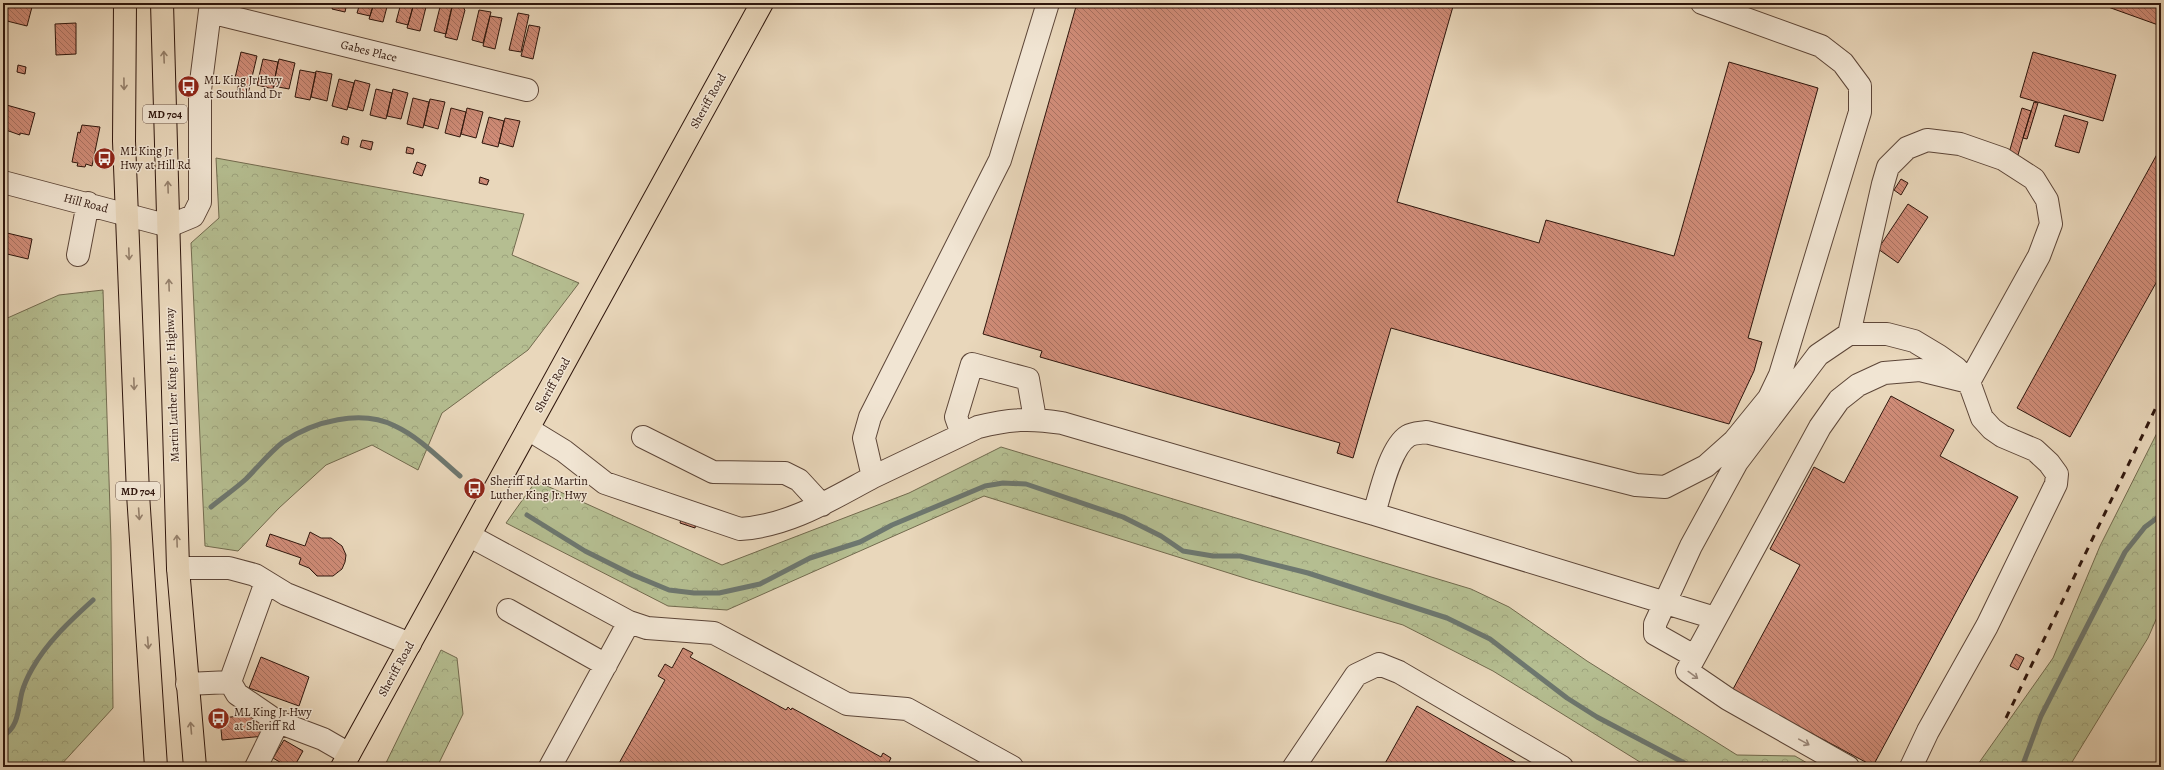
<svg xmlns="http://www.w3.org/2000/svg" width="2164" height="770" viewBox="0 0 2164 770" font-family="Alegreya,serif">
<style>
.forest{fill:url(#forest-crowns);stroke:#726a4e}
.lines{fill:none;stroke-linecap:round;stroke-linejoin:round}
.stream{stroke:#6d776f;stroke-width:5}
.building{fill:url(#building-back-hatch);stroke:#2e150c}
.minor-casing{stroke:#5d4638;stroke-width:24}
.major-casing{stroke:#2e150c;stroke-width:24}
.minor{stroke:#f1e5d3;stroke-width:22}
.major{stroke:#e9d7bb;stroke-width:22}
.rail{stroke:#2e150c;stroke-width:3;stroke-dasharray:7 7;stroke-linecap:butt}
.oneway{stroke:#95806c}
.oneway2{stroke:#998779}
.labels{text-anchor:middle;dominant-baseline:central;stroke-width:3;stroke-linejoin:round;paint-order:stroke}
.shield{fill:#f1e5d3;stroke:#685348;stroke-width:1}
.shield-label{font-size:11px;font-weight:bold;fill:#2e150c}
.street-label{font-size:12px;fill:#2e150c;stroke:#f1e5d3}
.poi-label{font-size:12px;fill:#2e150c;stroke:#f1e5d3;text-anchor:start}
</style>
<defs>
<pattern id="forest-crowns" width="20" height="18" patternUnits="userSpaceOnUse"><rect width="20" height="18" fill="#b5be91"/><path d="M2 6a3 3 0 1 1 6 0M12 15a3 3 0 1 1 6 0" fill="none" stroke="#9ca27c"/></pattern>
<pattern id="building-back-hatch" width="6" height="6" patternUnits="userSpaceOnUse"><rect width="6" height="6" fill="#d08c78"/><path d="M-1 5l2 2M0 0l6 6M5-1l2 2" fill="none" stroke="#a97161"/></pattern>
</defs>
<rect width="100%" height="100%" fill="#e9d7bb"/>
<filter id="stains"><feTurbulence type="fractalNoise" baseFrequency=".005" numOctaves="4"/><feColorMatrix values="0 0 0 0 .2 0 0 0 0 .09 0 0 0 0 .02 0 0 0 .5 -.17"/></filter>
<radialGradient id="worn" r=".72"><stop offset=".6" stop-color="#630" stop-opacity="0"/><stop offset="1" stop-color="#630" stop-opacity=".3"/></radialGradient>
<path class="forest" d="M216,158L524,214L512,255L579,283L528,350L442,413L418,470L372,445L326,465L279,508L238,551L205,546L191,243L219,218Z
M103,290L111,542L113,708L59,767H3V320L59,295Z
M2161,425V608L2148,638L2069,767H1976L2053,658L2100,546Z
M1001,447L1471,589L1509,607L1587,661L1737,755L1795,756L1814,767H1648L1493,671L1403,625L1251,580L984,496L727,610L668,606L506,523L536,481L722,565L909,493Z
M441,650L457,658L463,714L437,767H384Z"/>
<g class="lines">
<path class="stream" d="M211,507C222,498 235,489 246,479C258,467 270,452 283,442C314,421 361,409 395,426C419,437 440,459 460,476
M527,515L585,551L633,575L669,590L694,593H719L760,584L810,558L860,542L892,525L985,486L1003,483L1026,484L1123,517L1161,536L1183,551L1213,556H1240L1308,573L1447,618L1490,639L1567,698L1597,717L1692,767
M3,736C19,727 18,708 22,692C24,685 28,676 32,669C47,642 71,620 93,600
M2022,767L2041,716L2125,552L2145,527L2161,515"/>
</g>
<path class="building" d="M3,3H18L32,7L27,26L3,20Z
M334,3H347L345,12L332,9Z
M360,3H374L370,16L357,13Z
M374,3H388L383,22L369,19Z
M401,3H414L408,25L396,22Z
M414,3H427L420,31L407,28Z
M441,3H453L446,34L434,31Z
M457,3L465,4L464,9L465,10L457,40L445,37L452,6L456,7Z
M1077,3H1454L1397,202L1539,243L1546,220L1674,256L1729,62L1818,88L1748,338L1762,342L1754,371L1729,424L1391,328L1353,458L1337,453L1340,443L1040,357L1042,351L983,334Z
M2097,3H2161V26Z
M479,10L491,12L483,43L472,40Z
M518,13L529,15L521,52L509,50Z
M490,16L502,18L495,49L483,46Z
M76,23V54L56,55L55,24Z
M529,25L540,27L533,59L521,56Z
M241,52L257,56L248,94L237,91L240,79L235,78Z
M2033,52L2116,75L2103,121L2020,97Z
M263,59L278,62L273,89L257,85Z
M279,59L295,63L289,89L273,86Z
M18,65L26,67L25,74L17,72Z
M300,70L316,73L310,100L295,97Z
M316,71L332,74L327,101L311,97Z
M339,79L354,83L347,110L332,106Z
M355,80L370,84L363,111L348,107Z
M376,89L392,93L386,119L370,115Z
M393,89L408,93L401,119L387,116Z
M413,98L429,102L423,128L407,124Z
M430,99L445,102L438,129L424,125Z
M2034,102L2038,103L2027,139L2023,138Z
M3,104L35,113L29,135L20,133V135L3,129Z
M451,108L466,112L460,137L445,133Z
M467,108L483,112L476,138L461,134Z
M2022,108L2031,111L2018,155L2009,153Z
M2064,115L2088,122L2079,153L2055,146Z
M489,117L504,121L498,147L482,143Z
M505,118L520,121L513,147L499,143Z
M82,125L100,127L92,166L86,164L85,167L77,166L78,163L72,162L78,132L80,133Z
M343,136L349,138L348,145L341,143Z
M362,140L373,142L371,150L360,147Z
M407,147L414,149L413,154L406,153Z
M2161,147V274L2070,437L2017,408Z
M417,162L426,165L422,176L413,173Z
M480,177L489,180L487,185L479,183Z
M1901,179L1908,183L1901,195L1894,190Z
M1908,204L1928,217L1898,263L1878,249Z
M3,232L32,239L28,259L3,253Z
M1891,396L1954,430L1940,456L2018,497L1873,766L1732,691L1800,565L1770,549L1814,467L1844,483Z
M682,515L697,519L695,528L680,523Z
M310,532L321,538H331L342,546L346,555L345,562L342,569L333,576H317L309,568L299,564L301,558L266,546L270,534L305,546Z
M683,648L693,653L690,657L786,710L788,707L791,710L792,708L881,757L883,753L891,758L889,762L899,767H617L665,680L658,676L665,664L672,668Z
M2016,654L2024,658L2018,670L2010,666Z
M261,657L309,677L299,706L249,688Z
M1417,706L1524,767H1383Z
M262,714L265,736L222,740L220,718Z
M284,740L303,751L294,767H288L273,758Z"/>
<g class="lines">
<defs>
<path id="minor" d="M210,12L527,90
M3,182L169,226L193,216L200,202V90L211,3
M78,255L88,203
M528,429L564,451L605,483L740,529C789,526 830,500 873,477L864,438L870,417L1000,160L1048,3
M962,434L956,417L972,364L1028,379L1035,419
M643,437L713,472L785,473L799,480L822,505
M873,477L978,427C1010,419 1030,418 1062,423L1374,514L1715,618
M1374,514C1380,494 1390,447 1408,436C1413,433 1421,433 1426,432L1636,485L1665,487L1706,466L1734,441L1769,398L1780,375L1860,112V86L1843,63L1821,46L1702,3
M470,536L629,622L647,628L714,633L847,704L907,709L1012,767
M178,568H229L255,575L286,594L410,644
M508,610L606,665
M1694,656L1655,634V624L1691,546L1737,462L1818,355L1849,334H1887L1914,341L1939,356L1956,368L1969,382L1982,418L1992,429L2002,436L2035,450L2049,463L2057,474L2056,484L1987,626L1928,731L1911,767
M230,682L266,582
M187,684L230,682L237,694L278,722L323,739L349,754
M256,767L278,722
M550,767L629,622
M1294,767L1356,675L1379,664L1399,672L1562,767
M1848,767L1728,699L1687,671L1820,427L1839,400L1858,385L1884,373L1920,370L1969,382L2039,256L2051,224L2047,200L2034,179L2003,159L1960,144L1927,140L1907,148L1888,167L1883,184L1849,334"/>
<path id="major" d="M125,3L124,141L138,494L156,767
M162,3L178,568L195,767
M342,767L762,3"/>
</defs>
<use href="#minor" class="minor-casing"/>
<use href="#major" class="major-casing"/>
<use href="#minor" class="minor"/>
<use href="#major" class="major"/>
<path class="rail" d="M2006,718L2161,397"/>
</g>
<defs><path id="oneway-shaft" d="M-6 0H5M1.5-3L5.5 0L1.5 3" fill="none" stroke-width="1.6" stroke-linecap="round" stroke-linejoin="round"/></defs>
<g class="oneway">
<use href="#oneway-shaft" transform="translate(164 57) rotate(-92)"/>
<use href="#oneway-shaft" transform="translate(124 84) rotate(89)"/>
<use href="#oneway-shaft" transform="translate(168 187) rotate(-92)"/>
<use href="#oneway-shaft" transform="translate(129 254) rotate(88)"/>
<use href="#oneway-shaft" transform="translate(169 285) rotate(-92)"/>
<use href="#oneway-shaft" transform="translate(134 384) rotate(88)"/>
<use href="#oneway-shaft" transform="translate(139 514) rotate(86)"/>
<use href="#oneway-shaft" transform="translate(177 541) rotate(-92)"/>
<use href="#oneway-shaft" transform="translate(148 643) rotate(86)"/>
<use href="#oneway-shaft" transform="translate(191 728) rotate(-95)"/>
</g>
<g class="oneway2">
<use href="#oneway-shaft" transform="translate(1693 675) rotate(36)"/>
<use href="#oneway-shaft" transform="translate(1804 742) rotate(29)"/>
</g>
<defs>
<symbol id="bus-disc" viewBox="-11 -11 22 22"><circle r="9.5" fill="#8f2418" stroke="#f1e5d3"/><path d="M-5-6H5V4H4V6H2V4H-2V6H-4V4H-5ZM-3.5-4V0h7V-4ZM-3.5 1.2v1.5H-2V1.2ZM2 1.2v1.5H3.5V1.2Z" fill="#fff"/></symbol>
</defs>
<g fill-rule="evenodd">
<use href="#bus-disc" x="176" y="74" width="25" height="25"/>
<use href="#bus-disc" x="92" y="146" width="25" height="25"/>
<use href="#bus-disc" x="462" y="476" width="25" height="25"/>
<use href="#bus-disc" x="206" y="706" width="25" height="25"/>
</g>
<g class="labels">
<g class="shield">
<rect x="143" y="105" width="44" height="18" rx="3"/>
<rect x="116" y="482" width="44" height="18" rx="3"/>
</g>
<g class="shield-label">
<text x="165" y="114">MD 704</text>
<text x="138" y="491">MD 704</text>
</g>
<g class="street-label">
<text transform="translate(369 51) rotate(14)">Gabes Place</text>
<text transform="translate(708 101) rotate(-61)">Sheriff Road</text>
<text transform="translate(86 203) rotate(15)">Hill Road</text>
<text transform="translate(172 385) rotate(-92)">Martin Luther King Jr. Highway</text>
<text transform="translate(552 385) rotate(-61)">Sheriff Road</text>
<text transform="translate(396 669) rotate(-61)">Sheriff Road</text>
</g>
<g class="poi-label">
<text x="204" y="80">ML King Jr Hwy<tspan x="204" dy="14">at Southland Dr</tspan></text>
<text x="120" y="151">ML King Jr<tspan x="120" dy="14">Hwy at Hill Rd</tspan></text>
<text x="490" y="481">Sheriff Rd at Martin<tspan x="490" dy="14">Luther King Jr. Hwy</tspan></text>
<text x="234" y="712">ML King Jr Hwy<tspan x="234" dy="14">at Sheriff Rd</tspan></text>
</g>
</g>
<rect width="2164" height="770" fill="none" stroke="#e9d7bb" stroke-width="16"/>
<rect x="4" y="4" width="2156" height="762" fill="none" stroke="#2e150c" stroke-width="2"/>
<rect x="8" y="8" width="2148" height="754" fill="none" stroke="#2e150c"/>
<rect width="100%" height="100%" filter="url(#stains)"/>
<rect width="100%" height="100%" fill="url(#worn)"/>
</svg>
